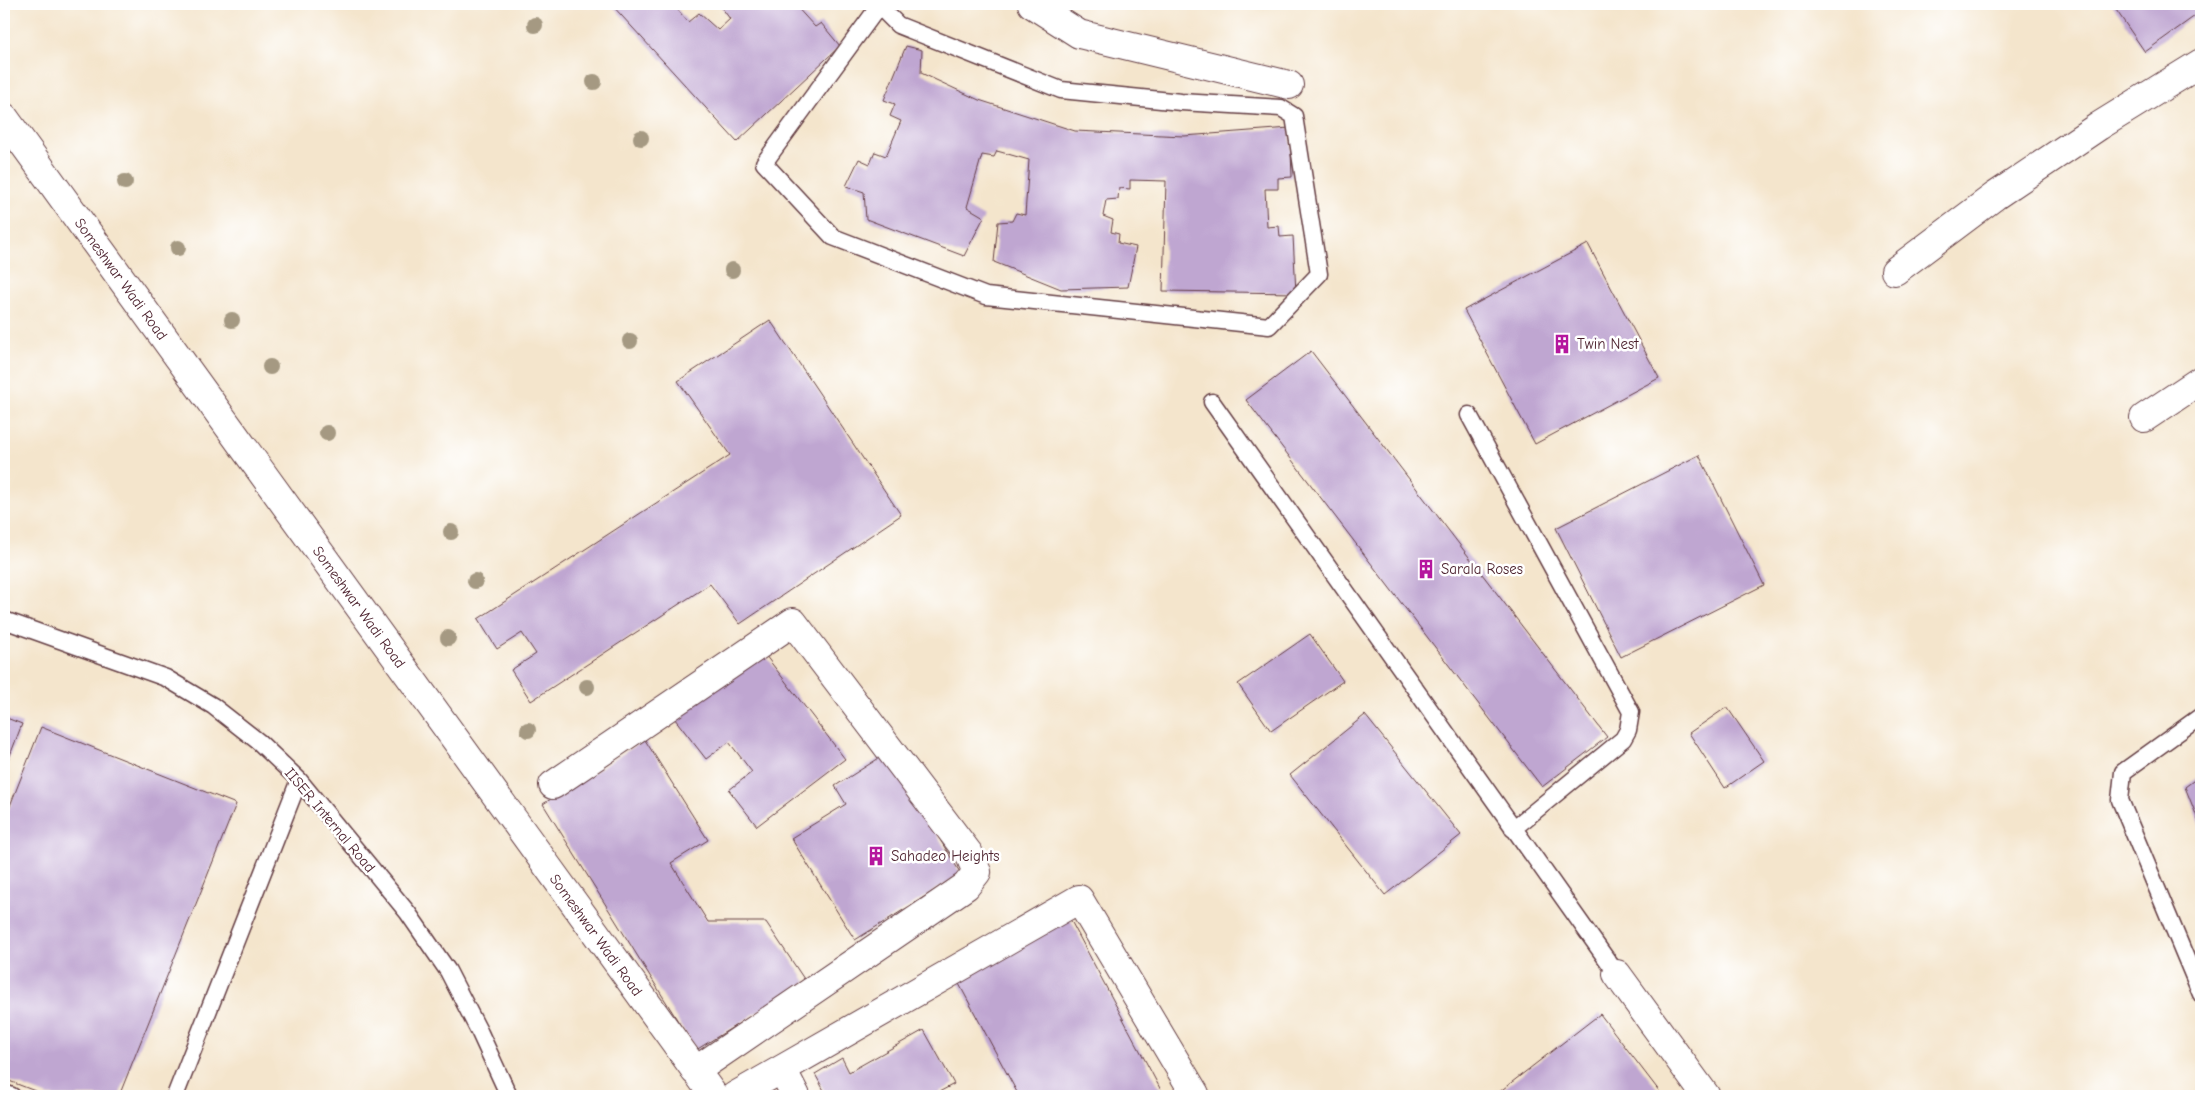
<svg xmlns="http://www.w3.org/2000/svg" width="2205" height="1100" viewBox="0 0 2205 1100" font-family="'Comic Neue',sans-serif">
<style>
.building{fill:#bfa6d1}
.lines{fill:none;stroke-linecap:round;stroke-linejoin:round}
.lane-casing{stroke:#643d43;stroke-width:19}
.street-casing{stroke:#643d43;stroke-width:30}
.lane{stroke:#fff;stroke-width:16}
.street{stroke:#fff;stroke-width:28}
.tree{fill:#a59982}
.labels{text-anchor:middle;dominant-baseline:central;stroke-width:5;stroke-linejoin:round;paint-order:stroke}
.street-label{font-size:15px;fill:#4a1f2b;stroke:#fff}
.poi-label{font-size:15px;fill:#4a1f2b;stroke:#fff;text-anchor:start}
</style>
<rect width="100%" height="100%" fill="#fff"/>
<filter id="ink" filterUnits="userSpaceOnUse"><feTurbulence type="fractalNoise" baseFrequency=".02" numOctaves="2"/><feDisplacementMap in="SourceGraphic" scale="10" xChannelSelector="R" yChannelSelector="G"/><feConvolveMatrix kernelMatrix="1 2 1 2 8 2 1 2 1" color-interpolation-filters="sRGB"/></filter>
<filter id="wash" filterUnits="userSpaceOnUse"><feTurbulence type="fractalNoise" baseFrequency=".0096" numOctaves="4" result="noise"/><feDisplacementMap in="SourceGraphic" scale="20" xChannelSelector="R" yChannelSelector="G"/><feGaussianBlur stdDeviation="1.12" result="paint"/><feColorMatrix in="noise" values="0 0 0 0 0 0 0 0 0 0 0 0 0 0 0 0 0 1.4 0 .05"/><feComposite in="paint" operator="in"/></filter>
<g filter="url(#wash)">
<rect width="100%" height="100%" fill="#f4e5cc"/>
<g id="blocks">
<path class="building" d="M611,4H673L688,22L699,13L718,30L730,19L719,4H794L815,27L821,23L840,46L737,142Z
M2112,4H2193L2199,13L2145,52Z
M906,46L922,50L921,73L979,100L1075,131L1184,136L1290,128L1292,177L1278,178V189H1265L1267,227L1279,226L1280,237L1293,236L1296,293L1163,291L1166,181L1130,180V189L1119,188L1118,199L1106,200L1103,216L1113,220L1111,232L1119,234L1118,243L1136,247L1128,287L1061,289L994,262L998,222L1012,221L1016,213L1025,215L1029,160L997,151L994,157L982,155L967,207L984,217L964,256L866,219L864,192L846,186L859,159L870,164L875,152L886,156L901,121L890,116L895,104L884,100Z
M1588,244L1659,378L1535,444L1464,310Z
M770,320L901,515L740,624L710,584L531,701L511,670L536,654L522,633L497,649L478,619L730,455L678,381Z
M1311,351L1607,737L1542,787L1246,400Z
M1699,455L1764,585L1621,657L1556,528Z
M1310,634L1343,681L1271,731L1238,684Z
M759,647L845,759L757,826L729,790L752,772L729,742L706,759L671,714Z
M1727,707L1764,761L1725,788L1689,733Z
M1365,715L1461,835L1385,895L1290,775Z
M4,717L22,724L4,771Z
M41,727L236,804L119,1096H48L4,1079V821Z
M645,740L708,840L671,863L708,922H766L806,982L696,1050L543,804Z
M887,753L961,874L855,940L791,838L846,804L835,786Z
M2201,775V827L2185,787Z
M1070,919L1163,1094L1159,1096H1019L957,980Z
M1600,1014L1663,1096H1494Z
M924,1030L954,1084L939,1092L941,1096H827L815,1074L842,1058L849,1072Z"/>
</g>
</g>
<g filter="url(#ink)">
<use href="#blocks" fill-opacity="0" stroke="#643d43" stroke-width="1"/>
<g class="lines">
<defs>
<path id="lane" d="M877,4L898,25L1061,90L1181,102L1281,108L1294,116L1319,274L1269,326L986,296L833,237L764,163L879,6
M1212,402L1617,974
M1469,415L1631,712L1628,730L1623,739L1513,829
M4,620L166,678L213,706L259,742L299,780L408,913L448,971L480,1033L509,1096
M2201,716L2123,772L2120,800L2201,994
M4,1093L12,1096
M175,1096L299,780"/>
<path id="street" d="M1032,4L1079,34L1289,85
M4,117L714,1096
M1895,271L1995,196L2099,126L2201,63
M2144,418L2201,380
M553,785L793,622L969,854L977,872L966,886L695,1071
M1617,974L1706,1096
M782,1069L796,1096
M735,1096L1079,899L1195,1094L1191,1096"/>
</defs>
<use href="#lane" class="lane-casing"/>
<use href="#street" class="street-casing"/>
<use href="#lane" class="lane"/>
<use href="#street" class="street"/>
</g>
<g class="tree">
<circle cx="535" cy="25" r="8"/>
<circle cx="594" cy="82" r="8"/>
<circle cx="641" cy="138" r="8"/>
<circle cx="125" cy="182" r="8"/>
<circle cx="178" cy="248" r="8"/>
<circle cx="732" cy="270" r="8"/>
<circle cx="232" cy="320" r="8"/>
<circle cx="630" cy="341" r="8"/>
<circle cx="270" cy="367" r="8"/>
<circle cx="327" cy="433" r="8"/>
<circle cx="451" cy="532" r="8"/>
<circle cx="475" cy="581" r="8"/>
<circle cx="448" cy="638" r="8"/>
<circle cx="587" cy="687" r="8"/>
<circle cx="528" cy="730" r="8"/>
</g>
</g>
<defs>
<symbol id="building-bare" viewBox="-9 -9 18 18"><path d="M-4-6H4V6H1V3H-1V6H-4ZM-2.5-4.3h1.7v1.8h-1.7ZM.8-4.3h1.7v1.8H.8ZM-2.5-1h1.7V.8h-1.7ZM.8-1h1.7V.8H.8Z" fill="#b5179e" stroke="#fff" stroke-width="2.5" paint-order="stroke"/></symbol>
</defs>
<g fill-rule="evenodd">
<use href="#building-bare" x="1548" y="330" width="28" height="28"/>
<use href="#building-bare" x="1412" y="555" width="28" height="28"/>
<use href="#building-bare" x="862" y="842" width="28" height="28"/>
</g>
<g class="labels">
<g class="street-label">
<text transform="translate(121 279) rotate(54)">Someshwar Wadi Road</text>
<text transform="translate(359 607) rotate(54)">Someshwar Wadi Road</text>
<text transform="translate(330 820) rotate(50)">IISER Internal Road</text>
<text transform="translate(596 935) rotate(54)">Someshwar Wadi Road</text>
</g>
<g class="poi-label">
<text x="1577" y="344">Twin Nest</text>
<text x="1441" y="569">Sarala Roses</text>
<text x="891" y="856">Sahadeo Heights</text>
</g>
</g>
<rect width="2205" height="1100" fill="none" stroke="#fff" stroke-width="20"/>
</svg>
